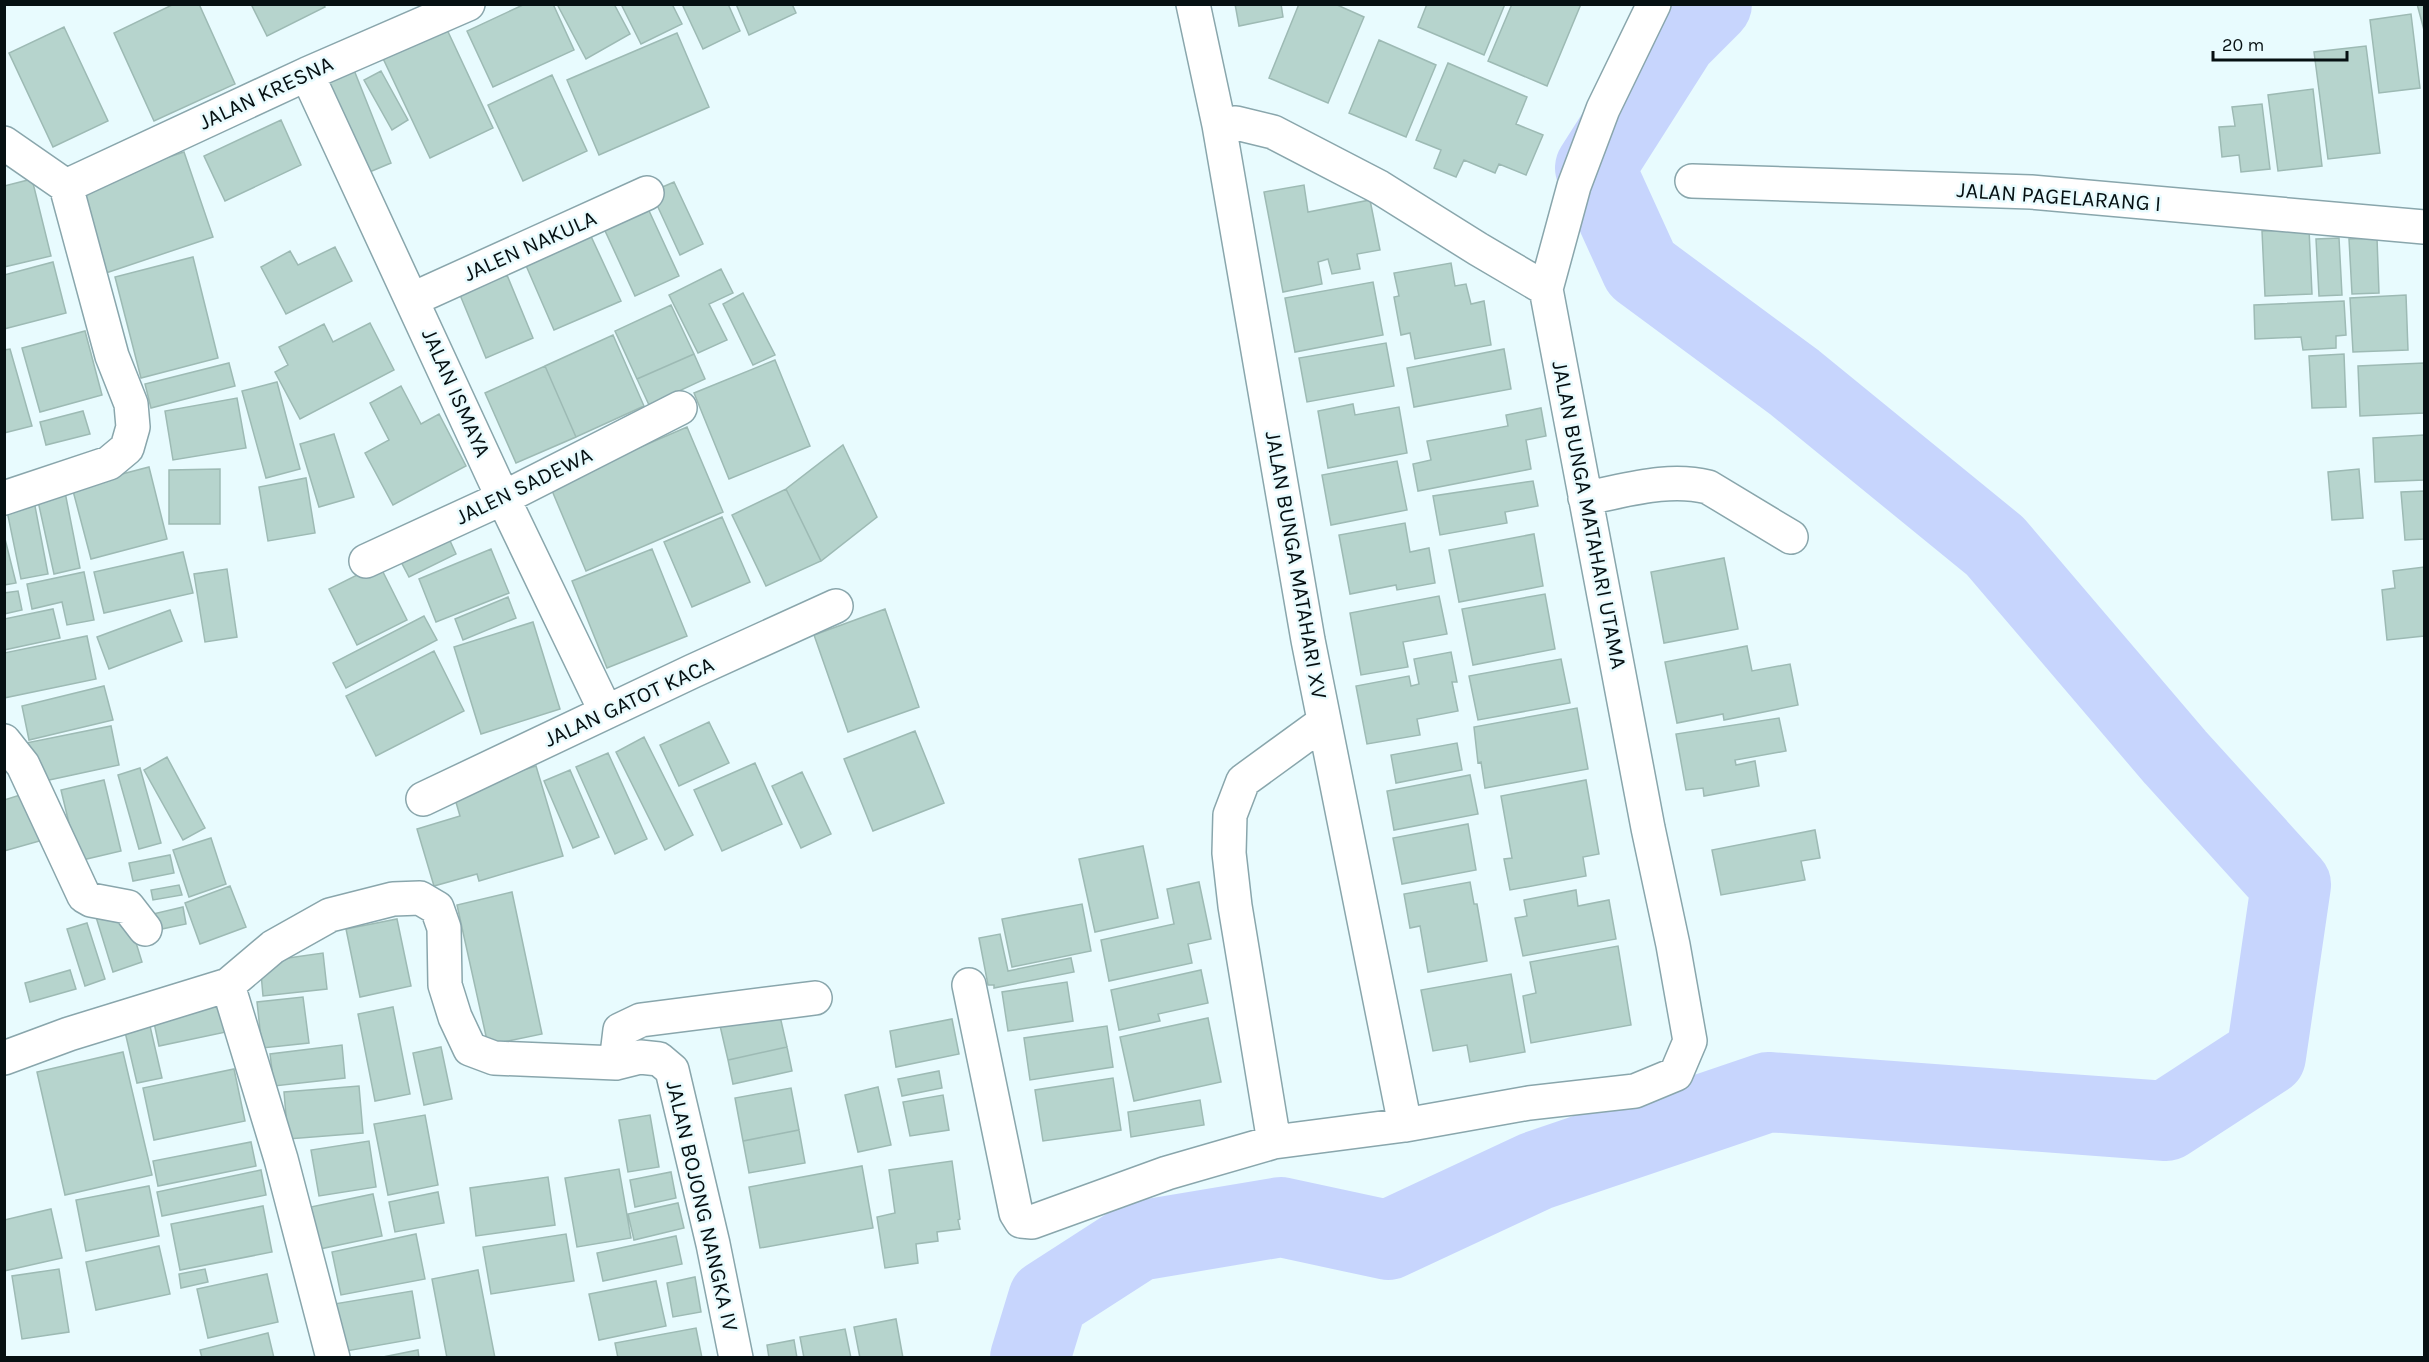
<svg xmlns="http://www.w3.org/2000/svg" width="2429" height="1362" viewBox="0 0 2429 1362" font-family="Karla,sans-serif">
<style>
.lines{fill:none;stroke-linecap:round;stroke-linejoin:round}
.river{stroke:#c7d5fd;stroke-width:80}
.building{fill:#b6d4cd;stroke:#9dbab4;stroke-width:1.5}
.street-casing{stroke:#89a6ac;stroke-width:36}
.street{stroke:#fff;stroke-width:33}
.labels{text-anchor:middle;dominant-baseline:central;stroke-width:5;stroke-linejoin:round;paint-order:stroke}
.street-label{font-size:22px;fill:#061012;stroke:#e8fbfe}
</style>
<rect width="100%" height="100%" fill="#e8fbfe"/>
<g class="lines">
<path class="river" d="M1030,1358L1048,1299L1138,1241L1281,1217L1388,1240L1536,1171L1768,1092L2166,1121L2266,1056L2291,885L2175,757L1995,546L1794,382L1641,269L1595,168L1677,39L1712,4"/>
</g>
<path class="building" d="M174,4H199L235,84L154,121L114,33Z
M251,4H323L325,7L267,36Z
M525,4H553L574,50L493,87L467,31Z
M557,4H614L630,34L586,59Z
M621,4H672L682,24L641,44Z
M682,4H728L740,31L703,49Z
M736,4H792L796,13L749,35Z
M1235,4H1281L1283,17L1239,26Z
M1299,4H1335L1364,17L1328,103L1269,78Z
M1427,4H1505L1484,55L1418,27Z
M1512,4H1581L1547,86L1488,61Z
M2417,4H2424V30Z
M2411,14L2420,88L2379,93L2370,20Z
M443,21L493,128L430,158L380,52Z
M64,27L108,121L53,147L9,53Z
M677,33L709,107L599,155L567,80Z
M1379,40L1436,65L1406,137L1349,113Z
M2366,46L2380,153L2328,159L2314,52Z
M1448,63L1527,97L1516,124L1543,135L1526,175L1499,164L1495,173L1464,160L1456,177L1434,168L1441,150L1416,140Z
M354,70L391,163L360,176L322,83Z
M381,71L408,120L392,130L364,80Z
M552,75L587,151L523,181L488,105Z
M2313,89L2322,166L2278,171L2268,95Z
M2262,104L2270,169L2241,172L2239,155L2222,157L2219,127L2235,126L2232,107Z
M281,120L301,165L225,201L204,156Z
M184,152L213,237L100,275L72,189Z
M32,179L51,256L4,267V186Z
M674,182L703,244L680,255L651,192Z
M1304,185L1308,212L1370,200L1380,250L1357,254L1360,269L1332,274L1328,259L1318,262L1322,284L1283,292L1264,192Z
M645,202L679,276L635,296L601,222Z
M2309,229L2312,294L2265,296L2262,231Z
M589,232L621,301L554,330L524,261Z
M2339,238L2342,295L2319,296L2316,239Z
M2377,238L2379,293L2352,294L2349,239Z
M335,247L352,281L286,314L261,267L290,251L298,265Z
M193,257L218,358L141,378L115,277Z
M53,262L66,313L4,329V275Z
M1451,263L1455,286L1466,284L1471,304L1484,301L1491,345L1415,359L1410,333L1401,335L1394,297L1399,296L1394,273Z
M721,269L733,293L709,304L727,340L698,353L669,295Z
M507,275L533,338L486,358L460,295Z
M1373,282L1383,335L1295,352L1285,298Z
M743,293L775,355L753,365L723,304Z
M2406,295L2408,350L2353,352L2350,298Z
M2344,301L2346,335L2336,336V348L2303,350L2301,337L2255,339L2254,305Z
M671,305L694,354L637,379L615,331Z
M370,323L394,370L300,419L275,372L288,365L279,347L324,324L333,342Z
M85,331L102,395L40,412L22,348Z
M613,335L644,406L576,437L545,366Z
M1386,343L1394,386L1307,402L1299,358Z
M10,349L32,426L4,433V350Z
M1504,349L1511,389L1414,407L1407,368Z
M694,354L705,379L649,405L637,379Z
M2344,354L2346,407L2312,408L2309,356Z
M775,360L810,446L729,479L694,393Z
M229,363L235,386L151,408L145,384Z
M2424,363V413L2360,416L2358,366Z
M545,366L576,437L516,463L485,393Z
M277,382L300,469L266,478L242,391Z
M401,386L421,424L439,414L466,466L393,505L365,453L389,440L370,403Z
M237,398L246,448L173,460L165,411Z
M1353,404L1355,415L1399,407L1407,453L1328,468L1318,411Z
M1541,408L1546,436L1526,440L1531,469L1418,491L1413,464L1431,460L1427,441L1508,426L1506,415Z
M83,411L90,434L46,445L40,422Z
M687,427L723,512L586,571L550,486Z
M334,434L354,497L319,507L300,444Z
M2424,435V480L2375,482L2373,438Z
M843,445L877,517L821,561L786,489Z
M1397,461L1407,510L1331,525L1322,475Z
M149,467L167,539L91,559L72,487Z
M220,469V524H169V470Z
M2359,469L2363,518L2332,520L2328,472Z
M306,478L315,533L268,541L259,487Z
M1533,481L1538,506L1505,512L1507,523L1440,535L1433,496Z
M64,487L80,568L54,574L36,492Z
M786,489L821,561L766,586L732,515Z
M2424,491V539L2405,540L2401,492Z
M34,501L48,574L21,579L6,506Z
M722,517L750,582L692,607L664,542Z
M1405,523L1410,552L1429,548L1435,583L1397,590L1396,585L1350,594L1339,535Z
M446,532L456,554L409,577L398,556Z
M1534,534L1543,586L1459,602L1449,550Z
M4,535L16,583L4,585Z
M491,549L509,593L436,622L419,579Z
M652,549L687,636L607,668L572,581Z
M183,552L193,593L104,613L94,572Z
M1724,558L1738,629L1664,643L1651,572Z
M379,564L407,620L357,645L329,589Z
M2424,567V636L2387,640L2382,590L2395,588L2393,571Z
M227,569L237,637L205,642L194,574Z
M84,572L94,620L67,625L62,602L32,609L27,584Z
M18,591L22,610L4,614V593Z
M1545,594L1555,649L1473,665L1462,609Z
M1439,596L1447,634L1403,642L1408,667L1361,675L1350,613Z
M508,597L516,618L463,640L455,619Z
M53,609L60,638L4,650V619Z
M885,609L919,707L848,732L814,635Z
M170,610L182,641L109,669L97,637Z
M424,616L437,640L346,688L333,663Z
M533,622L560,709L481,734L454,647Z
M87,636L96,679L4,698V653Z
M1747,646L1752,671L1790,664L1798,705L1724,720L1723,714L1677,723L1665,662Z
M434,651L464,711L376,756L346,696Z
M1451,652L1457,682H1452L1458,711L1417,719L1420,735L1367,744L1356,686L1409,676L1411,686L1419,684L1414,659Z
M1561,659L1570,703L1478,720L1469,676Z
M104,686L113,720L29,740L22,706Z
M1577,708L1588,769L1485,788L1481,762L1478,763L1474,727Z
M1779,718L1786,751L1735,760L1736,765L1755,761L1759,786L1704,796L1703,788L1686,790L1676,734Z
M709,722L729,763L679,786L660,745Z
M111,726L119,765L35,783L26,743Z
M915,731L944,803L873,831L844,759Z
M644,737L693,835L665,850L616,752Z
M1457,743L1462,770L1396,783L1391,755Z
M608,753L647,839L615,854L576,767Z
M167,757L205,828L183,840L144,770Z
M755,763L782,824L722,851L694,790Z
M536,766L563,856L479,881L477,874L434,886L417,829L460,816L453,792Z
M140,768L161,843L139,849L118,775Z
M570,770L599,837L573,848L544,781Z
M802,772L831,834L801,848L772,786Z
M1470,775L1478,814L1394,830L1387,791Z
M104,780L121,851L78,861L61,790Z
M1586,780L1599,854L1583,857L1586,876L1510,890L1504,859L1512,858L1501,796Z
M30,792L43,840L4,851V800Z
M1468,824L1476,870L1402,884L1393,838Z
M1815,830L1820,858L1801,861L1805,880L1721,895L1712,850Z
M211,838L226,884L189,897L173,850Z
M1143,846L1158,918L1095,932L1079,859Z
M170,855L174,873L133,881L129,863Z
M1199,882L1211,939L1188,944L1192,963L1109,981L1101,940L1174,924L1167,889Z
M1470,882L1474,904H1477L1487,961L1428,972L1420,926L1410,928L1404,894Z
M179,885L182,895L153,900L151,890Z
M230,886L246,927L200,944L185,903Z
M1576,890L1578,906L1609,900L1616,939L1523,956L1515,918L1527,916L1524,900Z
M512,892L542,1034L488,1045L457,905Z
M1082,904L1091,951L1012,967L1002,919Z
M125,907L142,962L113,972L96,917Z
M183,907L186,924L157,930L153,914Z
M397,919L411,986L360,997L346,929Z
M87,923L105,979L85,986L67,929Z
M1000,934L1008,971L1071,958L1074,972L994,988V985H988L979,938Z
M1618,946L1631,1025L1531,1043L1523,996L1536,993L1530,962Z
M323,953L327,989L263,996L260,962Z
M70,970L76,989L30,1002L25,983Z
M1201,970L1208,1003L1158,1014L1160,1021L1119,1030L1111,990Z
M1511,974L1525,1052L1470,1062L1467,1045L1433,1051L1421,990Z
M1067,982L1073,1021L1008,1031L1002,992Z
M303,997L309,1043L262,1048L257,1002Z
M777,1003L787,1047L728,1060L718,1017Z
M221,1004L226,1032L159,1046L153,1018Z
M393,1007L410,1094L375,1101L358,1014Z
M147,1013L162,1078L137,1083L122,1019Z
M1208,1018L1221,1082L1134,1101L1120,1037Z
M952,1019L959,1054L896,1067L890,1031Z
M1107,1026L1113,1067L1030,1080L1024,1038Z
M342,1045L345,1078L274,1086L270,1054Z
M441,1047L452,1099L424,1105L413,1053Z
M787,1047L792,1071L733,1084L728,1060Z
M123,1052L152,1175L65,1195L37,1072Z
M234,1069L245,1121L154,1140L143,1088Z
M939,1071L942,1088L902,1096L898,1079Z
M1113,1078L1121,1130L1043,1141L1035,1090Z
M359,1086L363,1133L288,1139L284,1092Z
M878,1087L891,1145L858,1152L845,1095Z
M791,1088L799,1130L743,1141L735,1098Z
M943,1095L949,1130L910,1136L903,1102Z
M1200,1100L1204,1125L1131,1137L1128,1112Z
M425,1115L438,1185L388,1195L374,1124Z
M650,1115L659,1167L628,1172L619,1120Z
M799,1130L805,1163L749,1173L743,1141Z
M369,1141L376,1187L319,1196L311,1150Z
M251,1142L256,1166L158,1186L153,1161Z
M952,1161L960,1219L958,1220L960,1229L937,1232L938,1241L916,1244L918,1263L885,1268L877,1217L895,1213L889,1170Z
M862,1166L873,1228L760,1248L749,1187Z
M619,1169L631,1238L577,1247L565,1178Z
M261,1170L266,1195L162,1216L157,1192Z
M671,1172L676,1198L635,1207L630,1180Z
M548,1177L555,1225L476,1236L470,1188Z
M149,1186L159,1236L86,1251L76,1200Z
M438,1192L444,1223L395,1232L389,1202Z
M373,1194L382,1236L315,1250L306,1208Z
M678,1203L684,1228L634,1240L628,1214Z
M263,1206L272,1252L180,1270L171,1224Z
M51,1209L62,1258L4,1271V1220Z
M416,1234L425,1279L341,1295L332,1252Z
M566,1234L574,1281L491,1294L483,1247Z
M676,1236L682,1264L603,1281L597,1253Z
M159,1246L170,1294L96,1310L86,1262Z
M59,1269L69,1332L22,1339L12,1276Z
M205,1269L208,1282L181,1288L179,1274Z
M478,1270L495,1358H447L432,1279Z
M267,1274L278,1322L208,1338L197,1289Z
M695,1277L701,1312L673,1317L667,1283Z
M656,1281L666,1326L599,1340L589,1294Z
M412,1291L420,1338L335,1353L328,1305Z
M896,1319L903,1358H860L854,1327Z
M696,1328L702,1358H618L615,1343Z
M845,1329L851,1358H804L800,1337Z
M268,1333L274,1358H202L200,1350Z
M794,1340L797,1358H769L767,1345Z
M418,1350L419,1358H378Z"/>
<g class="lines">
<defs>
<path id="street" d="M1193,4L1219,125L1308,640L1405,1125
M307,74L503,498L606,712
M1219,125L1236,123L1273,132L1379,187L1478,249L1546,289
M4,143L66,186
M1692,181L2031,192L2424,227
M66,186L307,74L468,4
M413,299L647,193
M4,498L109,463L127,448L133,427L131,404L112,356L66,186
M1585,498C1625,491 1667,477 1708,487L1791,537
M366,561L503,498L680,408
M4,741L23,765L84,896L91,900L128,907L145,929
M423,799L693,671L836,606
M228,985L281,1159L333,1358
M969,985L1016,1213L1021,1221L1032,1222L1167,1173L1274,1142L1405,1125L1529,1103L1635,1091L1676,1074L1690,1041L1673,945L1648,828L1546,289L1574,186L1603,109L1654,4
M4,1058L69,1034L228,985L273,947L330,915L393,899L420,898L437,908L444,928L445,985L455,1017L470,1049L494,1058L616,1063L640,1057L659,1059L672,1070L713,1244L736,1358
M616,1063L620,1030L641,1020L815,998
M1274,1142L1235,906L1229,853L1230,815L1243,781L1324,722"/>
</defs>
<use href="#street" class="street-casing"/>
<use href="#street" class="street"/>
</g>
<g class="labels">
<g class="street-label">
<text transform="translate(266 93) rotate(-25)">JALAN KRESNA</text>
<text transform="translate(2059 197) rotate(4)">JALAN PAGELARANG I</text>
<text transform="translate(530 246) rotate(-24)">JALEN NAKULA</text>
<text transform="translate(456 393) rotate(66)">JALAN ISMAYA</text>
<text transform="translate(524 486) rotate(-26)">JALEN SADEWA</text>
<text transform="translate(1589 515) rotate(79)">JALAN BUNGA MATAHARI UTAMA</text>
<text transform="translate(1296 565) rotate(80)">JALAN BUNGA MATAHARI XV</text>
<text transform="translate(629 702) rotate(-25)">JALAN GATOT KACA</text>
<text transform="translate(702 1206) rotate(77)">JALAN BOJONG NANGKA IV</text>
</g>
</g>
<rect width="2429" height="1362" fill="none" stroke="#061012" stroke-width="12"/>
<path d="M2213 51v9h134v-9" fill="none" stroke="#061012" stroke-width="3"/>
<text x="2222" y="51" font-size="18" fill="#061012" stroke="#e8fbfe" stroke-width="4.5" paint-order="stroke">20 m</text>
</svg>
